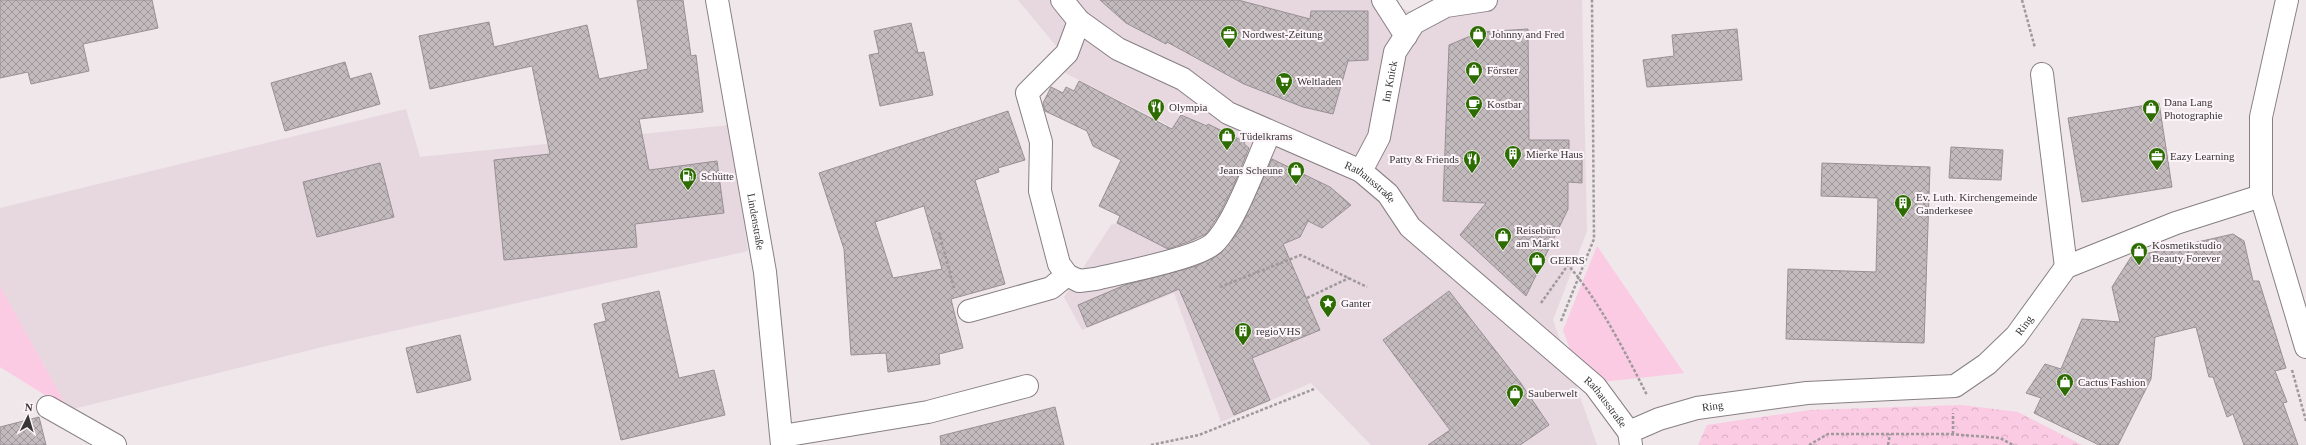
<svg xmlns="http://www.w3.org/2000/svg" width="2306" height="445" viewBox="0 0 2306 445" font-family="Georgia,serif">
<style>
.built{fill:#e7d7df}
.green{fill:#fbcae3}
.park{fill:url(#park-crowns)}
.building{fill:url(#building-cross-hatch);stroke:#989094;fill-rule:evenodd}
.lines{fill:none;stroke-linecap:round;stroke-linejoin:round}
.minor-casing{stroke:#877f83;stroke-width:24}
.path{stroke:#9f999b;stroke-width:2.5;stroke-dasharray:3 2;stroke-linecap:butt}
.minor{stroke:#fff;stroke-width:22}
.labels{text-anchor:middle;dominant-baseline:central;stroke-width:4;stroke-linejoin:round;paint-order:stroke}
.poi-label{font-size:11px;fill:#393637;stroke:#fcf4f8;text-anchor:start}
.street-label{font-size:11px;fill:#393637;stroke:#fcf4f8}
</style>
<defs>
<pattern id="park-crowns" width="20" height="18" patternUnits="userSpaceOnUse"><rect width="20" height="18" fill="#fbcae3"/><path d="M2 6a3 3 0 1 1 6 0M12 15a3 3 0 1 1 6 0" fill="none" stroke="#d8aec3"/></pattern>
<pattern id="building-cross-hatch" width="8" height="8" patternUnits="userSpaceOnUse"><rect width="8" height="8" fill="#c2babd"/><path d="M0 0l8 8M0 8l8-8" fill="none" stroke="#9f989a"/></pattern>
</defs>
<rect width="100%" height="100%" fill="#efe7ea"/>
<path class="built" d="M1018,0H1385L1408,11L1458,0H1582L1587,231L1553,320L1597,445H1371L1311,383L1221,422L1174,293L1082,330L1064,297L1111,225L1117,223L1172,127L1067,74L1047,55L1057,47Z
M406,109L420,157L729,125L748,251L322,347L69,410L0,286V208Z"/>
<path class="green" d="M1597,246L1684,373L1602,382L1572,355L1563,330Z
M0,286L69,410L0,367Z"/>
<path class="park" d="M1962,405L2018,412L2082,445H1698L1707,425L1810,410Z"/>
<path class="building" d="M0,0H152L158,28L83,44L89,71L31,84L28,72L0,78Z
M637,0H683L691,56L696,55L703,112L639,119L649,170L717,161L724,213L635,224L637,247L504,260L494,160L550,154L532,66L430,89L419,36L489,22L494,47L587,25L599,79L648,69Z
M1100,0H1238L1310,19L1311,11H1368V60L1348,61L1333,114L1303,107L1244,84L1167,42L1166,44L1126,23Z
M911,23L918,53L924,52L933,95L880,106L869,55L879,53L874,31Z
M1528,29L1529,140H1569V155H1582V183L1568,182V209L1526,296L1460,235L1486,203L1443,201L1449,45L1480,32Z
M1737,29L1742,80L1647,87L1643,60L1674,56L1672,35Z
M345,62L350,79L371,73L380,104L285,131L271,83Z
M1079,81L1172,129L1181,115L1207,126L1208,124L1245,142L1244,144L1249,148L1234,185L1219,215L1206,234L1188,242L1168,249L1117,223L1120,216L1099,206L1121,160L1093,146L1087,131L1045,111L1043,103L1051,87L1063,93L1066,87L1074,91Z
M2159,103L2172,187L2082,202L2068,118Z
M1008,111L1025,160L998,168L999,172L975,180L1005,284L951,299L963,348L939,354L940,364L888,372L886,353L851,355L844,249L819,173ZM924,206L942,269L893,278L875,222Z
M1951,147L2003,150L2001,180L1949,178Z
M1272,159L1330,187L1351,205L1322,228L1308,221L1300,237L1283,244L1320,330L1252,358L1270,400L1234,415L1179,289L1087,327L1078,305L1125,285L1197,266L1221,253L1241,227Z
M380,163L394,217L317,237L303,182Z
M1822,163L1930,167L1924,343L1786,339L1788,269L1876,272L1878,198L1821,196Z
M2233,234L2244,241L2253,281H2259L2286,368L2275,371L2287,402L2283,403L2298,445H2244L2233,414L2227,417L2213,377H2209L2196,327L2155,337L2151,379L2118,445H2099L2034,413L2041,398L2026,393L2045,364L2061,369L2082,319L2120,322L2112,287L2131,257Z
M659,291L679,378L714,370L725,415L621,440L594,324L606,321L602,304Z
M1449,291L1520,382L1549,425L1520,445H1428L1450,430L1383,340Z
M460,335L471,380L417,393L406,348Z
M1055,407L1064,445H941L940,436Z
M39,417L46,445H0V427Z"/>
<g class="lines">
<defs>
<g id="minor">
<path id="s1" d="M717,0L765,272L782,445"/>
<path id="s2" d="M1062,0L1079,21L1118,49L1183,79L1228,113L1361,171L1388,194L1410,227L1595,386L1629,432L1631,445"/>
<path d="M1383,0L1406,36"/>
<path d="M2287,0L2261,117V196L2306,347"/>
<path d="M1079,21L1067,53L1027,93L1041,142L1040,191L1059,264L1067,275L1079,281L1095,279C1120,273 1199,258 1214,243C1235,223 1257,160 1270,132"/>
<path d="M2042,74L2066,267"/>
<path id="s3" d="M1361,171L1379,137L1395,52L1414,23L1446,6L1486,0"/>
<path d="M969,311L1051,288L1067,275"/>
<path d="M48,407L115,445"/>
<path id="s4" d="M1629,432L1659,419L1697,408L1807,393L1955,386L1987,364L2016,336L2066,267L2176,223L2261,196"/>
<path d="M782,436L928,412L1027,386"/>
</g>
</defs>
<use href="#minor" class="minor-casing"/>
<path class="path" d="M2022,0L2035,48
M939,232L954,288
M1220,287L1301,255L1367,287
M1307,298L1349,278
M1541,303L1568,265C1600,302 1625,352 1647,395
M1561,321L1594,239L1592,0
M2292,370L2306,421
M1953,434V413
M1151,445L1199,435L1314,389
M1809,445L1828,434H1949L2000,438L2013,445
M1888,445L1890,434"/>
<use href="#minor" class="minor"/>
</g>
<defs>
<symbol id="office-pin" viewBox="-11 -11 22 30"><path d="M0 17L-7.5 6A9.5 9.5 0 1 1 7.5 6Z" fill="#2d6c00" stroke="#fcf4f8"/><path d="M-6-3h4V-5.5h4V-3h4V5H-6ZM-1-4.5V-3h2v-1.5ZM-6 0V1H6V0Z" fill="#fff"/></symbol>
<symbol id="shop-pin" viewBox="-11 -11 22 30"><path d="M0 17L-7.5 6A9.5 9.5 0 1 1 7.5 6Z" fill="#2d6c00" stroke="#fcf4f8"/><path d="M-5-2.5h2.3a2.7 3.5 0 0 1 5.4 0H5L5.5 6h-11ZM-1.5-2.5h3a1.5 2.3 0 0 0-3 0Z" fill="#fff"/></symbol>
<symbol id="supermarket-pin" viewBox="-11 -11 22 30"><path d="M0 17L-7.5 6A9.5 9.5 0 1 1 7.5 6Z" fill="#2d6c00" stroke="#fcf4f8"/><path d="M-6-5.5h2.5l.6 2H6L4.5 2H-2.5L-4.4-4H-6ZM-1.5 3.2a1.3 1.3 0 1 0 .1 0ZM3 3.2a1.3 1.3 0 1 0 .1 0Z" fill="#fff"/></symbol>
<symbol id="cafe-pin" viewBox="-11 -11 22 30"><path d="M0 17L-7.5 6A9.5 9.5 0 1 1 7.5 6Z" fill="#2d6c00" stroke="#fcf4f8"/><path d="M-5.5-4.5H6V0H3Q3 3.5 0 3.5H-2.5Q-5.5 3.5-5.5 0ZM3-3.2v2h1.7v-2ZM-6 4.5H4V6H-6Z" fill="#fff"/></symbol>
<symbol id="restaurant-pin" viewBox="-11 -11 22 30"><path d="M0 17L-7.5 6A9.5 9.5 0 1 1 7.5 6Z" fill="#2d6c00" stroke="#fcf4f8"/><path d="M-5-6h1v4h1v-4h1v4h1v-4h1v5L-1.5 .5V6h-2V.5L-5-1ZM5-6V6H3V1.5H1.5Q1.5-4 5-6Z" fill="#fff"/></symbol>
<symbol id="building-pin" viewBox="-11 -11 22 30"><path d="M0 17L-7.5 6A9.5 9.5 0 1 1 7.5 6Z" fill="#2d6c00" stroke="#fcf4f8"/><path d="M-4-6H4V6H1V3H-1V6H-4ZM-2.5-4.3h1.7v1.8h-1.7ZM.8-4.3h1.7v1.8H.8ZM-2.5-1h1.7V.8h-1.7ZM.8-1h1.7V.8H.8Z" fill="#fff"/></symbol>
<symbol id="fuel-pin" viewBox="-11 -11 22 30"><path d="M0 17L-7.5 6A9.5 9.5 0 1 1 7.5 6Z" fill="#2d6c00" stroke="#fcf4f8"/><path d="M-5.5-6h7V0h2V4h1.3V-2.5L3-4.5l.8-.8L6-3V5H2.5V1h-1V6h-7ZM-4.2-4.7v3.2H.2V-4.7Z" fill="#fff"/></symbol>
<symbol id="sight-pin" viewBox="-11 -11 22 30"><path d="M0 17L-7.5 6A9.5 9.5 0 1 1 7.5 6Z" fill="#2d6c00" stroke="#fcf4f8"/><path d="M0-6L1.8-2.2L6-1.7L2.9 1.2L3.7 5.4L0 3.3L-3.7 5.4L-2.9 1.2L-6-1.7L-1.8-2.2Z" fill="#fff"/></symbol>
</defs>
<g fill-rule="evenodd">
<use href="#office-pin" x="1219" y="24" width="20" height="27"/>
<use href="#shop-pin" x="1468" y="24" width="20" height="27"/>
<use href="#shop-pin" x="1464" y="60" width="20" height="27"/>
<use href="#supermarket-pin" x="1274" y="71" width="20" height="27"/>
<use href="#cafe-pin" x="1464" y="94" width="20" height="27"/>
<use href="#restaurant-pin" x="1146" y="97" width="20" height="27"/>
<use href="#shop-pin" x="2141" y="98" width="20" height="27"/>
<use href="#shop-pin" x="1217" y="126" width="20" height="27"/>
<use href="#building-pin" x="1503" y="144" width="20" height="27"/>
<use href="#office-pin" x="2147" y="146" width="20" height="27"/>
<use href="#restaurant-pin" x="1462" y="149" width="20" height="27"/>
<use href="#shop-pin" x="1286" y="160" width="20" height="27"/>
<use href="#fuel-pin" x="678" y="166" width="20" height="27"/>
<use href="#building-pin" x="1893" y="193" width="20" height="27"/>
<use href="#shop-pin" x="1493" y="226" width="20" height="27"/>
<use href="#shop-pin" x="2129" y="241" width="20" height="27"/>
<use href="#shop-pin" x="1527" y="250" width="20" height="27"/>
<use href="#sight-pin" x="1318" y="293" width="20" height="27"/>
<use href="#building-pin" x="1233" y="321" width="20" height="27"/>
<use href="#shop-pin" x="2055" y="372" width="20" height="27"/>
<use href="#shop-pin" x="1505" y="383" width="20" height="27"/>
</g>
<g class="labels">
<g class="poi-label">
<text x="1242" y="34">Nordwest-Zeitung</text>
<text x="1491" y="34">Johnny and Fred</text>
<text x="1487" y="70">Förster</text>
<text x="1297" y="81">Weltladen</text>
<text x="2164" y="102">Dana Lang<tspan x="2164" dy="13">Photographie</tspan></text>
<text x="1487" y="104">Kostbar</text>
<text x="1169" y="107">Olympia</text>
<text x="1240" y="136">Tüdelkrams</text>
<text x="1526" y="154">Mierke Haus</text>
<text x="2170" y="156">Eazy Learning</text>
<text x="1459" y="159" text-anchor="end">Patty &amp; Friends</text>
<text x="1283" y="170" text-anchor="end">Jeans Scheune</text>
<text x="701" y="176">Schütte</text>
<text x="1916" y="197">Ev. Luth. Kirchengemeinde<tspan x="1916" dy="13">Ganderkesee</tspan></text>
<text x="1516" y="230">Reisebüro<tspan x="1516" dy="13">am Markt</tspan></text>
<text x="2152" y="245">Kosmetikstudio<tspan x="2152" dy="13">Beauty Forever</tspan></text>
<text x="1550" y="260">GEERS</text>
<text x="1341" y="303">Ganter</text>
<text x="1256" y="331">regioVHS</text>
<text x="2078" y="382">Cactus Fashion</text>
<text x="1528" y="393">Sauberwelt</text>
</g>
<g class="street-label">
<text stroke="none"><textPath href="#s3" startOffset="95">Im Knick</textPath></text>
<text stroke="none"><textPath href="#s2" startOffset="362">Rathausstraße</textPath></text>
<text stroke="none"><textPath href="#s1" startOffset="225">Lindenstraße</textPath></text>
<text stroke="none"><textPath href="#s4" startOffset="424">Ring</textPath></text>
<text stroke="none"><textPath href="#s2" startOffset="686">Rathausstraße</textPath></text>
<text stroke="none"><textPath href="#s4" startOffset="88">Ring</textPath></text>
</g>
</g>
<g transform="translate(28 417) rotate(5)" stroke="#fcf4f8" stroke-width="3" paint-order="stroke">
<path d="M0-3L7 15L0 10L-7 15Z" fill="#393637"/>
<text y="-6" font-size="11" font-weight="bold" text-anchor="middle" fill="#393637">N</text>
</g>
</svg>
